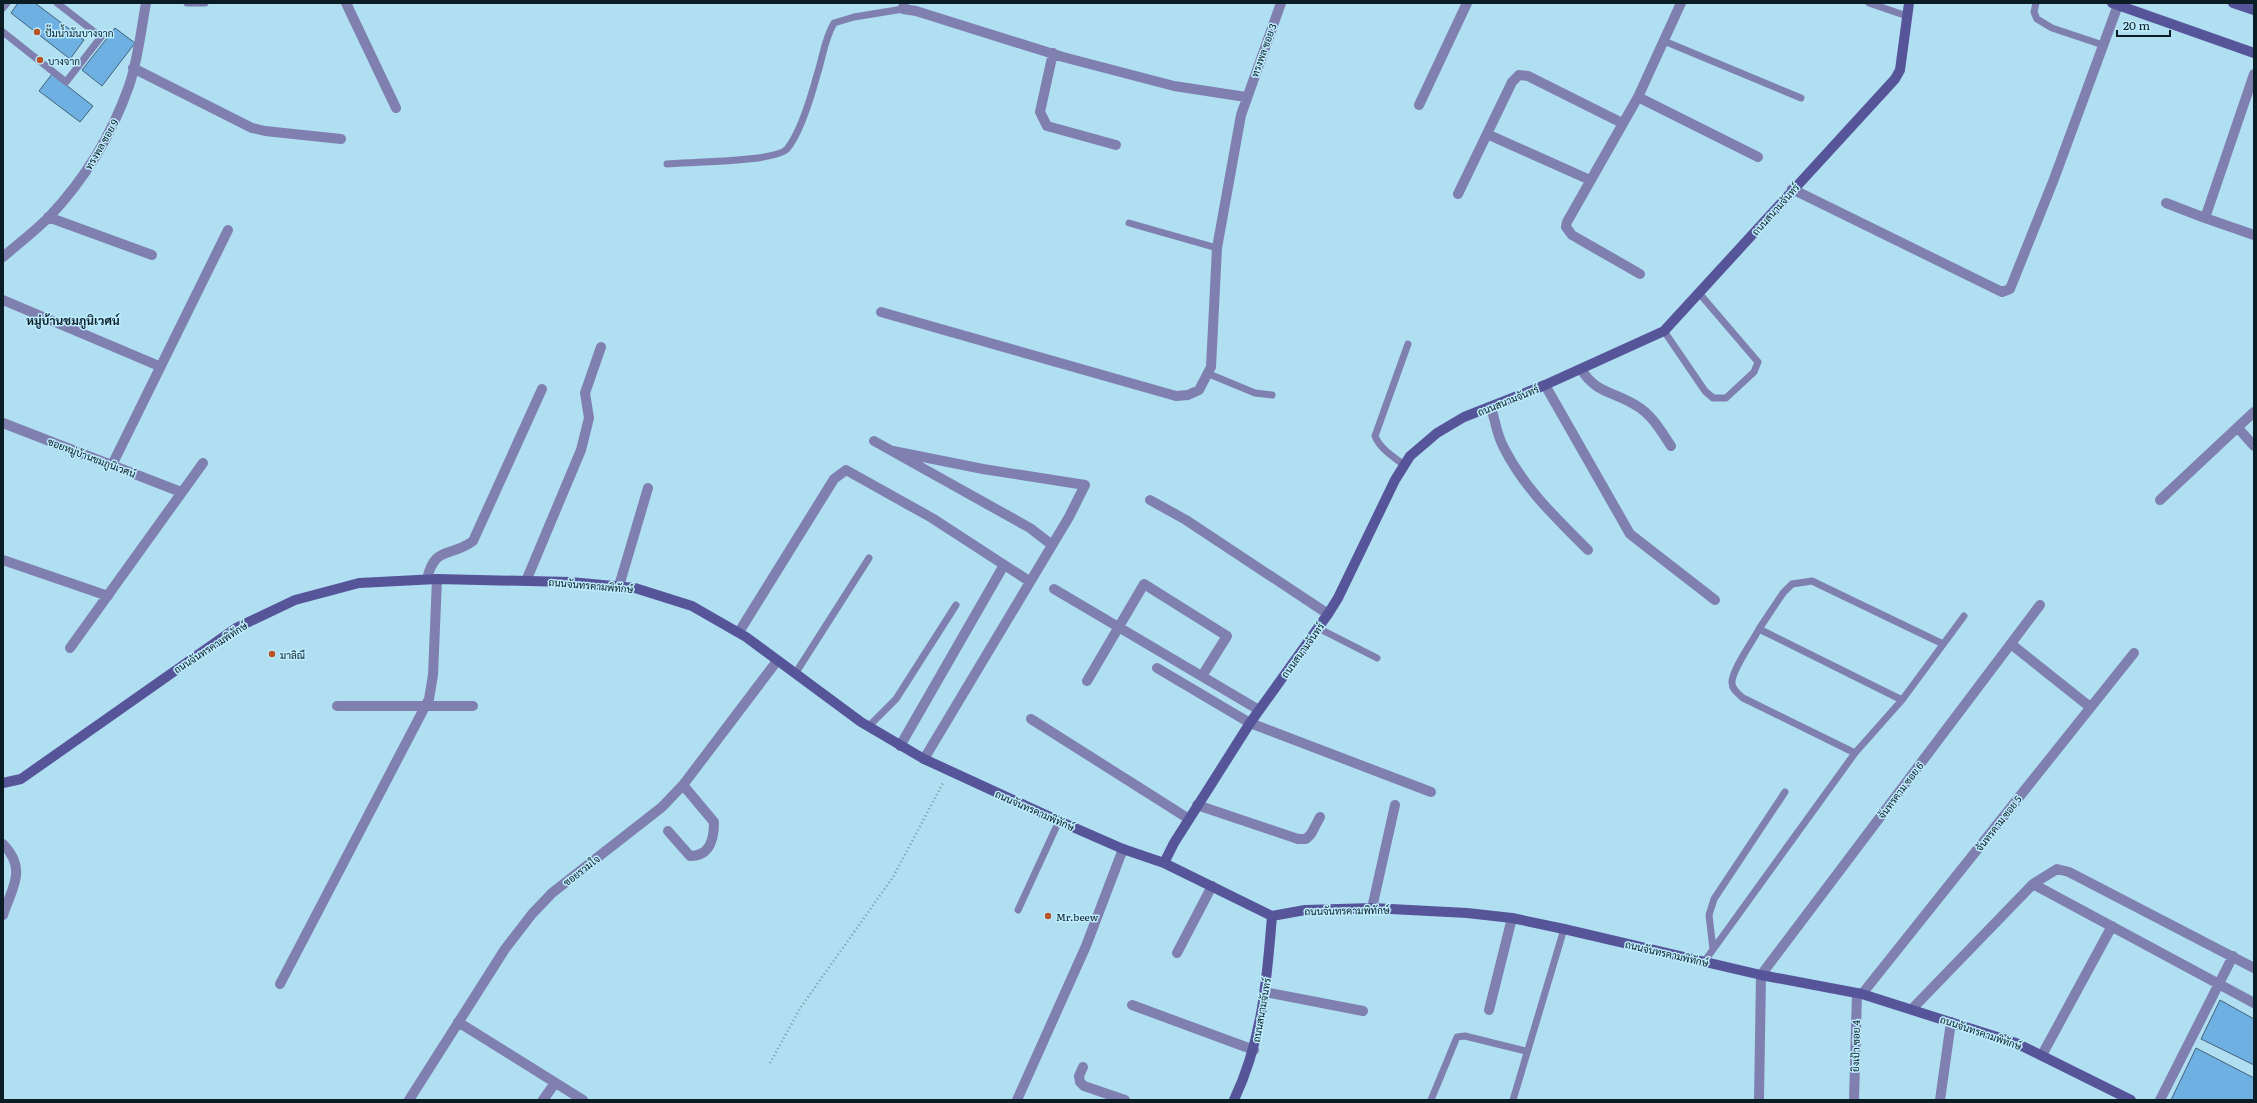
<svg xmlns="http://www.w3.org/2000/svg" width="2257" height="1103" viewBox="0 0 2257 1103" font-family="Literata,Sarabun,serif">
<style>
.building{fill:#6eb0e2;stroke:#43627b}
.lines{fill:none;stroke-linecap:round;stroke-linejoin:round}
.path{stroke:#759aa8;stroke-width:2.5;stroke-dasharray:1 3;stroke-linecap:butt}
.lane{stroke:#7f80b0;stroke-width:7}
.street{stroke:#7f80b0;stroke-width:10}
.secondary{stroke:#57559a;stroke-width:10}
.poi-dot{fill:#b95424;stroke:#bdecfe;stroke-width:1.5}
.labels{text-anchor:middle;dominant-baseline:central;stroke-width:3;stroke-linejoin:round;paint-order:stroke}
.poi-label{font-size:10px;fill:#0b1d24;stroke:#bdecfe;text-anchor:start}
.street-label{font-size:10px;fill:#0b1d24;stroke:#bdecfe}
.quarter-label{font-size:12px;font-weight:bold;fill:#0b1d24;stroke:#bdecfe}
</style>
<rect width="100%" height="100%" fill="#b0dff1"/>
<path class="building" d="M18,3H35L84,40L70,59L11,13Z
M115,28L135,43L102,86L82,70Z
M52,74L93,106L80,122L39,91Z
M2220,1000L2254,1019V1065L2201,1039Z
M2196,1048L2254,1078V1100H2171Z"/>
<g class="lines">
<path class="path" d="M770,1063L801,1007L893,877L943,783"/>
<path class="lane" d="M187,3H205
M1869,3L1907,16
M2036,3L2034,12L2037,19L2052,28L2103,45
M3,8L7,3
M3,32L66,82L101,37L57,3
M1664,41L1801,98
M667,164C688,162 775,162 787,149C801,132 811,97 817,75C823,57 824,40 834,23L854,17L903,9
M1129,223L1217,248
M1664,331L1705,391L1713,398H1726L1754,372L1758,362L1699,293
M1209,374L1255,393L1272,395
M1404,465C1394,457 1380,449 1375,436L1408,344
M1318,628L1377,658
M1759,629C1753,641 1731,671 1732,683C1732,690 1739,694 1743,698L1855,753
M795,674L869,558
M1902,700L1759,629L1783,593L1792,584L1812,581L1943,644
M868,727L896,699L956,605
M1018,910L1059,821
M1713,949L1709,915L1714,899L1785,792
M1704,962L1855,753L1902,700L1964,616
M1431,1100L1457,1037L1465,1036L1526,1051
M1513,1100L1564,929"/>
<path class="street" d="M346,3L396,108
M904,3L903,9L916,11L1063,57L1174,86L1246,97
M1053,53L1040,112L1047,126L1116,145
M133,68L252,128L265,131L341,139
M1638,97L1758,157
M1419,105L1467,3
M1487,134L1590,180
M1792,189L2002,292L2010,289L2054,179L2118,5
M1458,194L1512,82L1519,75L1528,76L1622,123
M2166,203L2205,218L2254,74
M48,217L152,255
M2205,218L2254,235
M3,257C18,244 35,231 49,217C84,180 112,134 129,86C138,60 141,30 146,3
M1640,274L1572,235L1566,227L1567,222L1638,97L1681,3
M3,300L159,366
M881,312L1176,396L1188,395L1199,390L1211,367L1217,248L1241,115L1281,3
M1581,369C1596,394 1614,391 1637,406C1652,415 1661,431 1671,446
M1545,385L1630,534L1715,600
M1491,407C1495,420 1497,436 1504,448C1524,488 1557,519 1588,550
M3,423L181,492
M2238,428L2254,446
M874,441L1030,528L1052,545
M893,451L983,469L1085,485L1069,517L924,759
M112,465L228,230
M1150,500L1186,520L1328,614
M2160,500L2254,412
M3,560L108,596
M427,579C435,545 450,558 473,541L542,389
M526,581L581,450L589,418L585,393L601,347
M619,586L648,488
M1054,589L1259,710
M739,632L834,479L846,470L932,518L1029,581
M2011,644L2090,707
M70,648L203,463
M1157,668L1250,723L1431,792
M1087,681L1144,584L1227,636L1202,676
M337,706H473
M1031,719L1189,819
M900,746L1004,565
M1197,805L1298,839H1306L1311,834L1320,817
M668,831L690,856C710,856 714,840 714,822L683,785
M3,844C27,869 13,886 3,915
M2033,884L2254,1003
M1372,908L1395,805
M1177,953L1212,886
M280,984L429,699L433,675L437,579
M1265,992L1363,1011
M1862,994L2134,653
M1132,1005L1254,1050
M1912,1009L2033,884L2057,869L2069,872L2254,968
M1489,1010L1512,918
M458,1022L583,1100
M2042,1055L2112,926
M1083,1067L1079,1076L1080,1082L1084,1086L1125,1100
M409,1100L505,949L532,914L552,893L662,807L683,785L777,661
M543,1100L555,1083
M1017,1100L1086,946L1123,849
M1759,1100L1761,975L2040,605
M1854,1100L1857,993
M1940,1100L1951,1022
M2160,1100L2233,956"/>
<path class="secondary" d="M2112,3L2254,53
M2233,3L2254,10
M3,783L21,779L236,628L295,600L359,583L437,579L570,582L635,588L692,606L746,637L861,722L924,759L1059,821L1123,849L1164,863L1272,916L1305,910L1372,908L1467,913L1512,918L1564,929L1761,975L1862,994L2016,1043L2131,1100
M1164,863L1174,843L1250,723L1328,614L1338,598L1395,480L1410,456L1437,433L1464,417L1545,385L1664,331L1895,79L1900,70L1909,3
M1234,1100C1262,1041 1267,980 1272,916"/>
</g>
<g class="poi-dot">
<circle cx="37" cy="32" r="4"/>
<circle cx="40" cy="60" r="4"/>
<circle cx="272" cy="654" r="4"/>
<circle cx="1048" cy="916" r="4"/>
</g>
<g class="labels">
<g class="poi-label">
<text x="45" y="32">ปั๊มน้ำมันบางจาก</text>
<text x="48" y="60">บางจาก</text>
<text x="280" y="654">มาลิณี</text>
<text x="1056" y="916">Mr.beew</text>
</g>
<g class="street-label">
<text transform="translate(1263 50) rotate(-70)">ทรงพล ซอย 3</text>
<text transform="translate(101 144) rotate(-60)">ทรงพล ซอย 9</text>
<text transform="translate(1775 209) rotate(-48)">ถนนสนามจันทร์</text>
<text transform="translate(1508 400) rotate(-22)">ถนนสนามจันทร์</text>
<text transform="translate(92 457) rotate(21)">ซอยหมู่บ้านชมภูนิเวศน์</text>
<text transform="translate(591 585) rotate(5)">ถนนจันทรคามพิทักษ์</text>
<text transform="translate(210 647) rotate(-33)">ถนนจันทรคามพิทักษ์</text>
<text transform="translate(1302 650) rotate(-54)">ถนนสนามจันทร์</text>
<text transform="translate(1900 790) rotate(-53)">จันทรคาม ซอย 6</text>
<text transform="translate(1035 810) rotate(24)">ถนนจันทรคามพิทักษ์</text>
<text transform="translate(1998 823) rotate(-52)">จันทรคาม ซอย 5</text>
<text transform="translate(581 870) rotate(-38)">ซอยรวมใจ</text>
<text transform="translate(1347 910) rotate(-1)">ถนนจันทรคามพิทักษ์</text>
<text transform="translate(1667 953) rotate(13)">ถนนจันทรคามพิทักษ์</text>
<text transform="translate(1261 1010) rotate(-80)">ถนนสนามจันทร์</text>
<text transform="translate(1981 1032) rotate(19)">ถนนจันทรคามพิทักษ์</text>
<text transform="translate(1855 1046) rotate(-89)">ยิงเป้า ซอย 4</text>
</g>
<g class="quarter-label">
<text x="73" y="320">หมู่บ้านชมภูนิเวศน์</text>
</g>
</g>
<rect width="2257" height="1103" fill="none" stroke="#0b1d24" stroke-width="8"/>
<path d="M2117 30v6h53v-6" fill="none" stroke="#0b1d24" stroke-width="2"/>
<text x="2123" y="30" font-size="12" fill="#0b1d24" stroke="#bdecfe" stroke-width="3" paint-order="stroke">20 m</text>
</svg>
